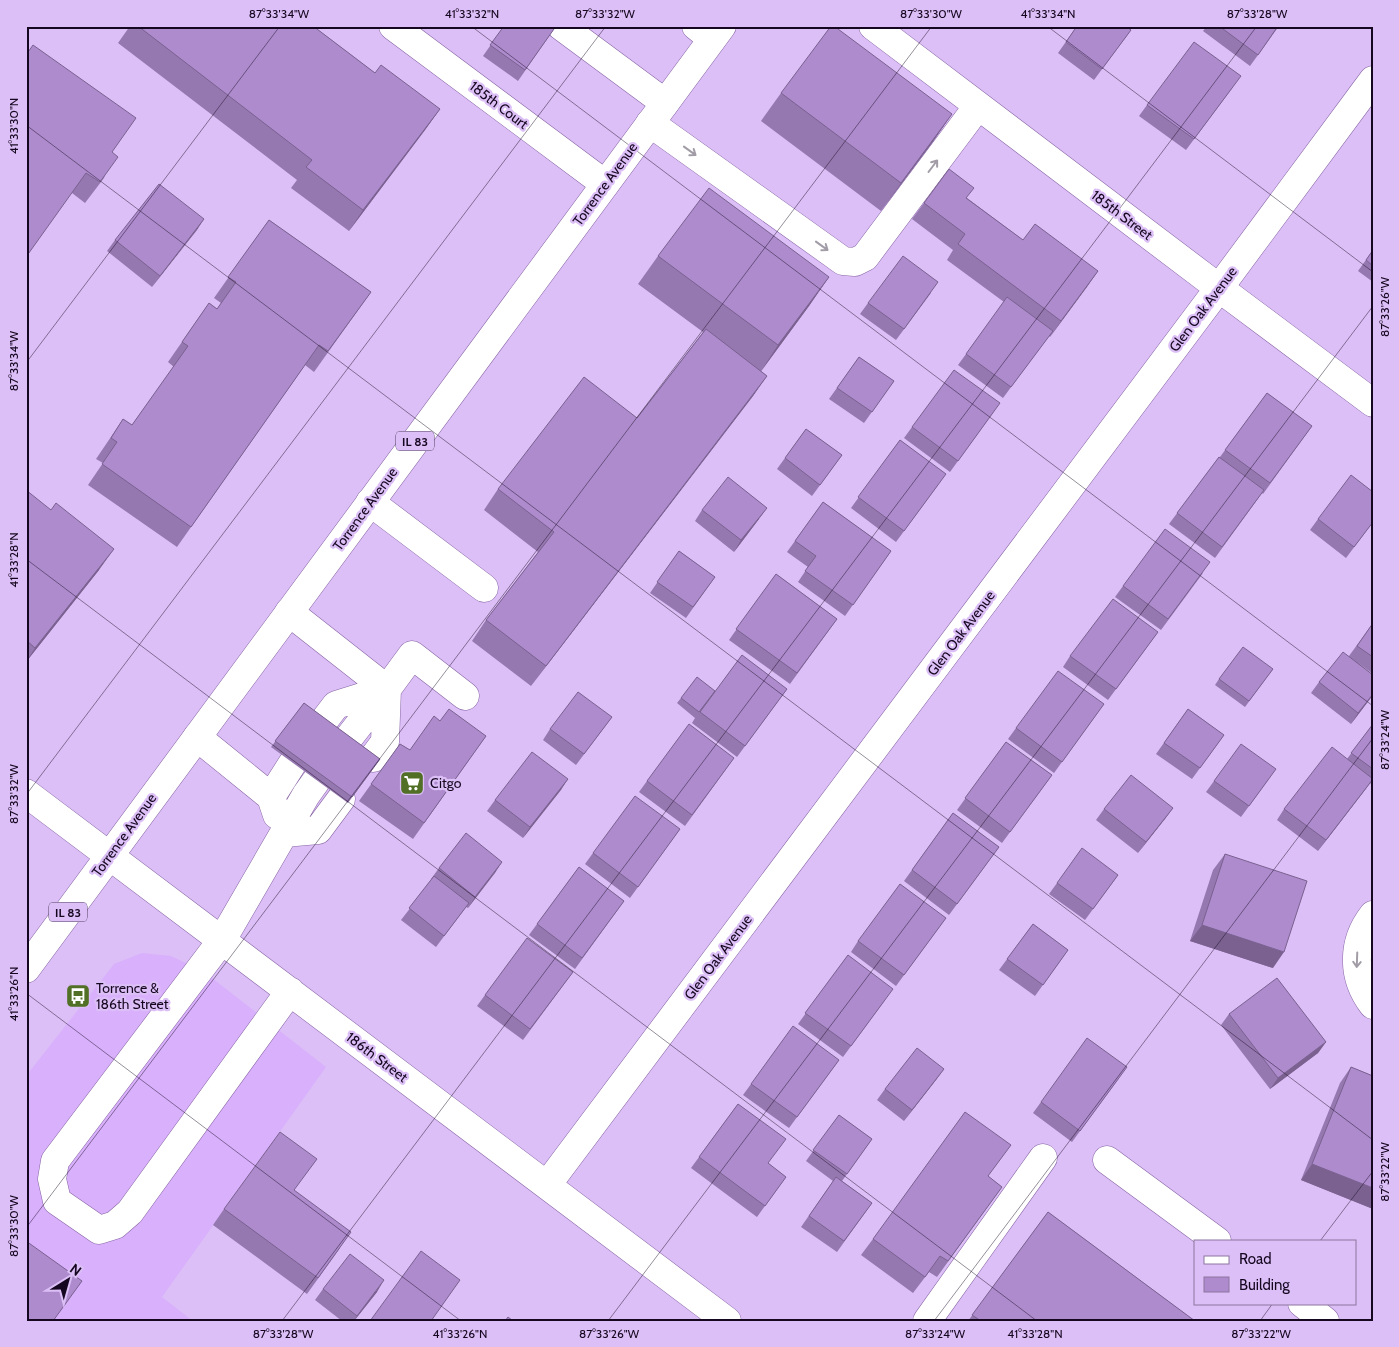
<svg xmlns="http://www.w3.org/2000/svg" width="1399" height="1347" viewBox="0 0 1399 1347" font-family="Cabin,sans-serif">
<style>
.built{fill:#d9b0fc}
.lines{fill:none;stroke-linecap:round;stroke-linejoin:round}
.minor-casing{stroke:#8865a5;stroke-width:29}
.major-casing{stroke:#8865a5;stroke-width:29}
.minor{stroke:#fff;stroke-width:28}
.major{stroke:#fff;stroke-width:28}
.wall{fill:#9678b0}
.shaded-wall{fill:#7a6190}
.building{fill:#ae8bcd;stroke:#7a6190}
.oneway{stroke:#a19ca6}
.ticks{fill:none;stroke:#150720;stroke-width:1;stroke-opacity:0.45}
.labels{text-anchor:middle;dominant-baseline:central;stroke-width:4.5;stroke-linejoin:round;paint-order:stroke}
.shield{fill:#dcbff6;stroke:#513e60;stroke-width:1}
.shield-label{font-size:12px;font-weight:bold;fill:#150720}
.street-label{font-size:14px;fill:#150720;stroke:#dcbff6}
.poi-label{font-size:14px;fill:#150720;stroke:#dcbff6;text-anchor:start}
.neatline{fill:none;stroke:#150720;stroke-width:2}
.ticks-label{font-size:12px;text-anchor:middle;fill:#150720}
</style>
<rect width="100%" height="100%" fill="#dcbff6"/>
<path class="built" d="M142,953L171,956L203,971L326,1067L162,1297L193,1321H26V1076L114,964Z"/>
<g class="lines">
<defs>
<path id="minor" d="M393,26L605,184
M561,26L665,103
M696,26L712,39
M873,26L1219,288L1373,403
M650,123L843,261L855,262L865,257L978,106
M370,502L484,588
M289,612L387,689L347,740
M387,689L412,655L465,696
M323,722L336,705L387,689L385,742L373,758
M197,737L271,797
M26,793L727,1321
M277,815L271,797L292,764
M284,833L306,795L316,781
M1373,915C1351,943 1352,978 1373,1005
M290,991L130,1212L115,1225L99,1230L57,1201L52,1179L55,1161L222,940L284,833L318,830L341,799
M1107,1160L1217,1241
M547,1185L1219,288L1373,80
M1302,1303L1325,1321
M927,1321L1043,1158"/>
<path id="major" d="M26,969L722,26"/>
</defs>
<use href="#minor" class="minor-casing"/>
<use href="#major" class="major-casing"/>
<use href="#minor" class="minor"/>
<use href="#major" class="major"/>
</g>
<path class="wall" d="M130,26H313L375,73L440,109L425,130L349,231L291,188L297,180L118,43Z
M504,26L554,29L518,81L483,56Z
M1077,26L1131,30L1094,80L1058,53Z
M1207,26H1279L1250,66L1203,31Z
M26,55L112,152L104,178L85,203L72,193Z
M1233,87L1186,150L1139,116L1147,105Z
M781,93L952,114L932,143L881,211L761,121Z
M967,198L1023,240L1098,271L1050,337L1049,336L1003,398L958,365L1004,302L947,260L953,250L912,219L924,203Z
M204,219L152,287L107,251L115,240Z
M269,220L371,292L314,372L305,365L177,547L88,485L103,463L96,459L123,419L132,425L174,367L168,362L209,303L217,309L221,303L214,298Z
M1373,250V282L1358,271Z
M658,256L829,277L809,306L761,371L767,376L753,396L531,686L472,641L486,620L538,552L484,510L498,489L637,418L703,332L638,284Z
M931,293L896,340L860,314L868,303Z
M859,357L894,381L864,423L829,399Z
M1267,393L1312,426L1263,494L1262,493L1215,558L1169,524L1219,457H1220Z
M992,414L950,472L904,438L912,427Z
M806,429L842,455L812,496L777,469Z
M900,440L938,485L896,542L851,508Z
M26,490L99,570L26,662Z
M1373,492V522L1346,558L1310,530L1318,519Z
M823,502L891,551L845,616L798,582L808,567L787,552Z
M702,510L759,519L734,552L695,521Z
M679,551L715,577L686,618L650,593Z
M1203,573L1161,630L1115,597L1123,586Z
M776,574L837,619L790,684L729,640Z
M1373,623V674L1357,662L1373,675V695L1351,724L1311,693L1319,682L1349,656Z
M1158,632L1108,700L1063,667L1070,656Z
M1273,669L1245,707L1215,685L1219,679Z
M787,689L737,757L692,723L695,718L677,703L681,698L715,691Z
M304,703L380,759L348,803L271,747Z
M1104,704L1054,773L1008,739L1016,728Z
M1188,709L1224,735L1192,779L1156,754Z
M612,717L576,765L543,740L550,729Z
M440,721L486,736L413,839L359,801L400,744L410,750Z
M1373,724V786L1370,783L1318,851L1277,820L1284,809L1347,759Z
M1006,742L1052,775L1002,843L957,810Z
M734,758L685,826L639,792L647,781Z
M568,779L523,838L487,811L495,800Z
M1268,780L1241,817L1206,792L1214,781Z
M1173,808L1138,853L1096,820L1104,809Z
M953,813L999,847L949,915L904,881Z
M680,829L630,898L585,864L593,853Z
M1225,854L1273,968L1190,941L1213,870Z
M502,862L468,908L466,907L436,947L401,920L432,880L431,879L439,868Z
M579,867L624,901L575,969L529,935Z
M1118,875L1085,920L1049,894L1057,883Z
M946,918L896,986L851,952L858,941Z
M1033,924L1068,950L1035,996L999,970Z
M848,955L885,1000L843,1057L798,1024Z
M573,972L523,1040L477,1006L485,995Z
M1229,1014L1326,1042L1318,1053L1270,1089L1221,1025Z
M839,1060L789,1128L743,1095L751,1084Z
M1351,1067L1373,1076V1209L1301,1180L1340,1083Z
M944,1069L904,1121L877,1100L885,1089Z
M1119,1078L1072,1142L1033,1113L1041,1102Z
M738,1104L768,1163L786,1177L757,1217L691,1168Z
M839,1115L872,1139L842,1181L872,1203L837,1252L801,1227L833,1181L806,1161Z
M989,1177L1002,1187L937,1277L929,1272L913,1293L861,1255L873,1239Z
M294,1191L340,1248L307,1294L213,1225L224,1209Z
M1048,1212L1195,1321H968Z
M323,1289L377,1292L354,1321H342L315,1300Z"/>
<path class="shaded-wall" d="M440,109L425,130L349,231L363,210Z
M952,114L932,143L881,211L901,183Z
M204,219L197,230L152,287L160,276Z
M1098,271L1087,287L1050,337L1061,321Z
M829,277L809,306L759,374L778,345Z
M767,376L753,396L531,686L546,666Z
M767,508L759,519L734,552L741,540Z
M114,549L99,570L26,662L35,648Z
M1373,694V695L1351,724L1358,713Z
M568,779L561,790L523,838L530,827Z
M1373,779L1365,790L1318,851L1326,840Z
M1173,808L1165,819L1138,853L1146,842Z
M502,862L495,873L468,908L475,897Z
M1202,925L1284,952L1273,968L1190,941Z
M1326,1042L1318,1053L1270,1089L1278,1078Z
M944,1069L936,1080L904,1121L912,1110Z
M1312,1164L1373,1188V1209L1301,1180Z
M384,1280L377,1292L354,1321L357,1316Z"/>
<path class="building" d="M138,26H313L375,73L381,65L440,109L363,210L306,167L312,160Z
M504,26H550L554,29L525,70L490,45Z
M831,26H834L952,114L901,183L781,93Z
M1077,26H1126L1131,30L1102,69L1066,42Z
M1219,26H1278L1258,55Z
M1194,42L1241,76L1194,139L1147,105Z
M33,45L136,118L112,152L118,157L100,182L86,173L26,257V55Z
M949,169L974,188L966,198L1023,240L1035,224L1098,271L1061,321L958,244L965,234L924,203Z
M159,184L204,219L160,276L115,240Z
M709,188L829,277L778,345L658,256Z
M269,220L371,292L328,351L319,345L191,527L102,464L117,442L111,438L123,419L132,425L188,346L182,342L209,303L217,309L236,282L228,277Z
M1373,250V266L1366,260Z
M903,256L938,282L904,329L868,303Z
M1007,297L1053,331L1011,387L966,354Z
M706,329L767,376L546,666L486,620L554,532L498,489L584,377L637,418Z
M859,357L894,381L872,412L837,388Z
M954,370L1000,403L958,461L912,427Z
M1267,393L1312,426L1270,483L1225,450Z
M806,429L842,455L820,485L785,458Z
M900,440L946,474L904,531L858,497Z
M1219,457L1264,490L1222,547L1177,513Z
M1351,475L1373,492V522L1354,547L1318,519Z
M728,477L767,508L741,540L702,510Z
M26,490L51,510L56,503L114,549L35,648L26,640Z
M823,502L891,551L853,605L805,571L816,556L795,541Z
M1165,529L1210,562L1168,619L1123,586Z
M679,551L715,577L693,607L657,582Z
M776,574L837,619L797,673L736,629Z
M1113,599L1158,632L1116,689L1070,656Z
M1373,623V657L1357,646Z
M1243,647L1273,669L1249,701L1219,679Z
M1343,652L1373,675V694L1358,713L1319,682Z
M742,655L787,689L745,746L700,712Z
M1058,671L1104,704L1062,762L1016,728Z
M697,677L715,691L699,712L681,698Z
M578,692L612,717L584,754L550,729Z
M304,703L380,759L352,797L275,741Z
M449,709L486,736L424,823L371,784L400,744L410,750L434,716L440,721Z
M1188,709L1224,735L1200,768L1164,743Z
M689,724L734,758L692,815L647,781Z
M1373,724V769L1351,753Z
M1006,742L1052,775L1010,832L965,798Z
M1241,744L1276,769L1249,806L1214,781Z
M1332,747L1373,779L1326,840L1284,809Z
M532,752L568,779L530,827L495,800Z
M1131,775L1173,808L1146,842L1104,809Z
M635,796L680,829L638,887L593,853Z
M953,813L999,847L957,904L912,870Z
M466,833L502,862L475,897L439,868Z
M1082,848L1118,875L1093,909L1057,883Z
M1225,854L1307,881L1284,952L1202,925Z
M579,867L624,901L582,958L537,924Z
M434,876L469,903L444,936L409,908Z
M900,884L946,918L904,975L858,941Z
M1033,924L1068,950L1043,985L1007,959Z
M527,938L573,972L530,1029L485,995Z
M848,955L893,989L851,1046L805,1013Z
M1277,978L1326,1042L1278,1078L1229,1014Z
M793,1026L839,1060L797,1117L751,1084Z
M1087,1038L1127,1067L1080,1131L1041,1102Z
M917,1048L944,1069L912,1110L885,1089Z
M1351,1067L1373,1076V1188L1312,1164Z
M738,1104L786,1139L768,1163L786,1177L765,1206L699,1157Z
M965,1112L1011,1145L988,1176L1002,1187L948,1261L940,1256L925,1277L873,1239Z
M839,1115L872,1139L847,1174L813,1150Z
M280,1132L317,1159L294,1190L351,1232L318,1278L224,1209Z
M836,1177L872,1203L844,1241L809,1216Z
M1048,1212L1195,1321H981L972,1315Z
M26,1241L82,1281L53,1321H26Z
M421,1251L460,1280L431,1321H370Z
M350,1254L384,1280L357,1316L323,1289Z
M508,1317L513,1321H505Z"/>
<defs><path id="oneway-shaft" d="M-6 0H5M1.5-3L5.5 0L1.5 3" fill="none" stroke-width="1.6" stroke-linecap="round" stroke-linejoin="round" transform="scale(1.25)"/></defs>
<g class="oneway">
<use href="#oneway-shaft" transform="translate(690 151) rotate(36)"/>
<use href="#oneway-shaft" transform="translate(933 166) rotate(-53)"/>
<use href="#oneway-shaft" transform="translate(822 246) rotate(36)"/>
<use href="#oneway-shaft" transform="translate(1357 960) rotate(92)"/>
</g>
<path class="ticks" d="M471,26L1373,706M1047,26L1373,272M26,125L1373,1140M26,363L280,26M26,559L1037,1321M26,795L606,26M26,993L461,1321M26,1228L932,26M1320,1241L1373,1171M282,1321L1257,26M608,1321L1373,306M934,1321L1373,738M1260,1321L1273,1303"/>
<defs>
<symbol id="supermarket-square" viewBox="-11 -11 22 22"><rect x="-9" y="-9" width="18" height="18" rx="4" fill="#516f25" stroke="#dcbff6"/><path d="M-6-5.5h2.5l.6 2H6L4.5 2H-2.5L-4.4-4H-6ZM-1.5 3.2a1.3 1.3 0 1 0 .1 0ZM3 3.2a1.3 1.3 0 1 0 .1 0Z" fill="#fff"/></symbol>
<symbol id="bus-square" viewBox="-11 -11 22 22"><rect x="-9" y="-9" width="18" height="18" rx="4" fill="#516f25" stroke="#dcbff6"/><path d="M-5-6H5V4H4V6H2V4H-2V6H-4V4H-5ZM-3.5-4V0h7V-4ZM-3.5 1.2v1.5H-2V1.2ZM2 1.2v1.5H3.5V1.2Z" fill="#fff"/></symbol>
</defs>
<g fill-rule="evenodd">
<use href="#supermarket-square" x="398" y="769" width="28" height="28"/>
<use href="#bus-square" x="64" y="982" width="28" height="28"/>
</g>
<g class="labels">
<g class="shield">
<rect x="396" y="431.5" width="38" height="19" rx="4"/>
<rect x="49" y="902.5" width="38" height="19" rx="4"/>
</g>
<g class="shield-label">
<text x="415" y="441">IL 83</text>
<text x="68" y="912">IL 83</text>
</g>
<g class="street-label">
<text transform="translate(499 105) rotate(37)">185th Court</text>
<text transform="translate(605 184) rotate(-54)">Torrence Avenue</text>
<text transform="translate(1122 215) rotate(37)">185th Street</text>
<text transform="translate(1203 309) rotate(-53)">Glen Oak Avenue</text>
<text transform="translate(365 509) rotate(-54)">Torrence Avenue</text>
<text transform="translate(961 633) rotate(-53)">Glen Oak Avenue</text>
<text transform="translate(124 835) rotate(-54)">Torrence Avenue</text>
<text transform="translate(718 957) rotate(-53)">Glen Oak Avenue</text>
<text transform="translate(377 1057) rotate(37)">186th Street</text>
</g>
<g class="poi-label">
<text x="430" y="783">Citgo</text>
<text x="96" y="988">Torrence &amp;<tspan x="96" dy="16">186th Street</tspan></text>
</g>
</g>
<rect width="1399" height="1347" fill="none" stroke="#dcbff6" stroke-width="55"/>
<rect x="1194" y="1240" width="162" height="65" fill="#dcbff6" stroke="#8c75a0"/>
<rect x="1204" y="1256" width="25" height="8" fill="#ffffff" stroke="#8c75a0"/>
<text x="1239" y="1264" font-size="15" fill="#150720">Road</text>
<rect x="1204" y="1277" width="25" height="15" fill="#ae8bcd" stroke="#8c75a0"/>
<text x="1239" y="1290" font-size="15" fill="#150720">Building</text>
<g transform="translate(68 1280) rotate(37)" stroke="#dcbff6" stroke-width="4" paint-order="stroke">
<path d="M0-4L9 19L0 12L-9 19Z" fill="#150720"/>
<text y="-8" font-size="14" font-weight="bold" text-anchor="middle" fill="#150720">N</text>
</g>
<rect x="28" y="28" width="1344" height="1292" class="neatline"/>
<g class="ticks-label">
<text x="279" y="18">87°33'34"W</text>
<text x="472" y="18">41°33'32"N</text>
<text x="605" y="18">87°33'32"W</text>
<text x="931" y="18">87°33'30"W</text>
<text x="1048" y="18">41°33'34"N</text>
<text x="1257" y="18">87°33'28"W</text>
<text transform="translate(14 126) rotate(-90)" y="4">41°33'30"N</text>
<text transform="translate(1385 307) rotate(-90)" y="4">87°33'26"W</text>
<text transform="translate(14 361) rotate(-90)" y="4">87°33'34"W</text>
<text transform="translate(14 560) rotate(-90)" y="4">41°33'28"N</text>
<text transform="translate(1385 740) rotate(-90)" y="4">87°33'24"W</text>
<text transform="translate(14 794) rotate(-90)" y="4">87°33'32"W</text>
<text transform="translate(14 994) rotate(-90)" y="4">41°33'26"N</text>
<text transform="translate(1385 1172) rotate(-90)" y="4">87°33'22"W</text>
<text transform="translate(14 1226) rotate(-90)" y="4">87°33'30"W</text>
<text x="283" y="1338">87°33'28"W</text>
<text x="460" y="1338">41°33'26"N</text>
<text x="609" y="1338">87°33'26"W</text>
<text x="935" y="1338">87°33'24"W</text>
<text x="1035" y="1338">41°33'28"N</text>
<text x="1261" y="1338">87°33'22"W</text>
</g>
</svg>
